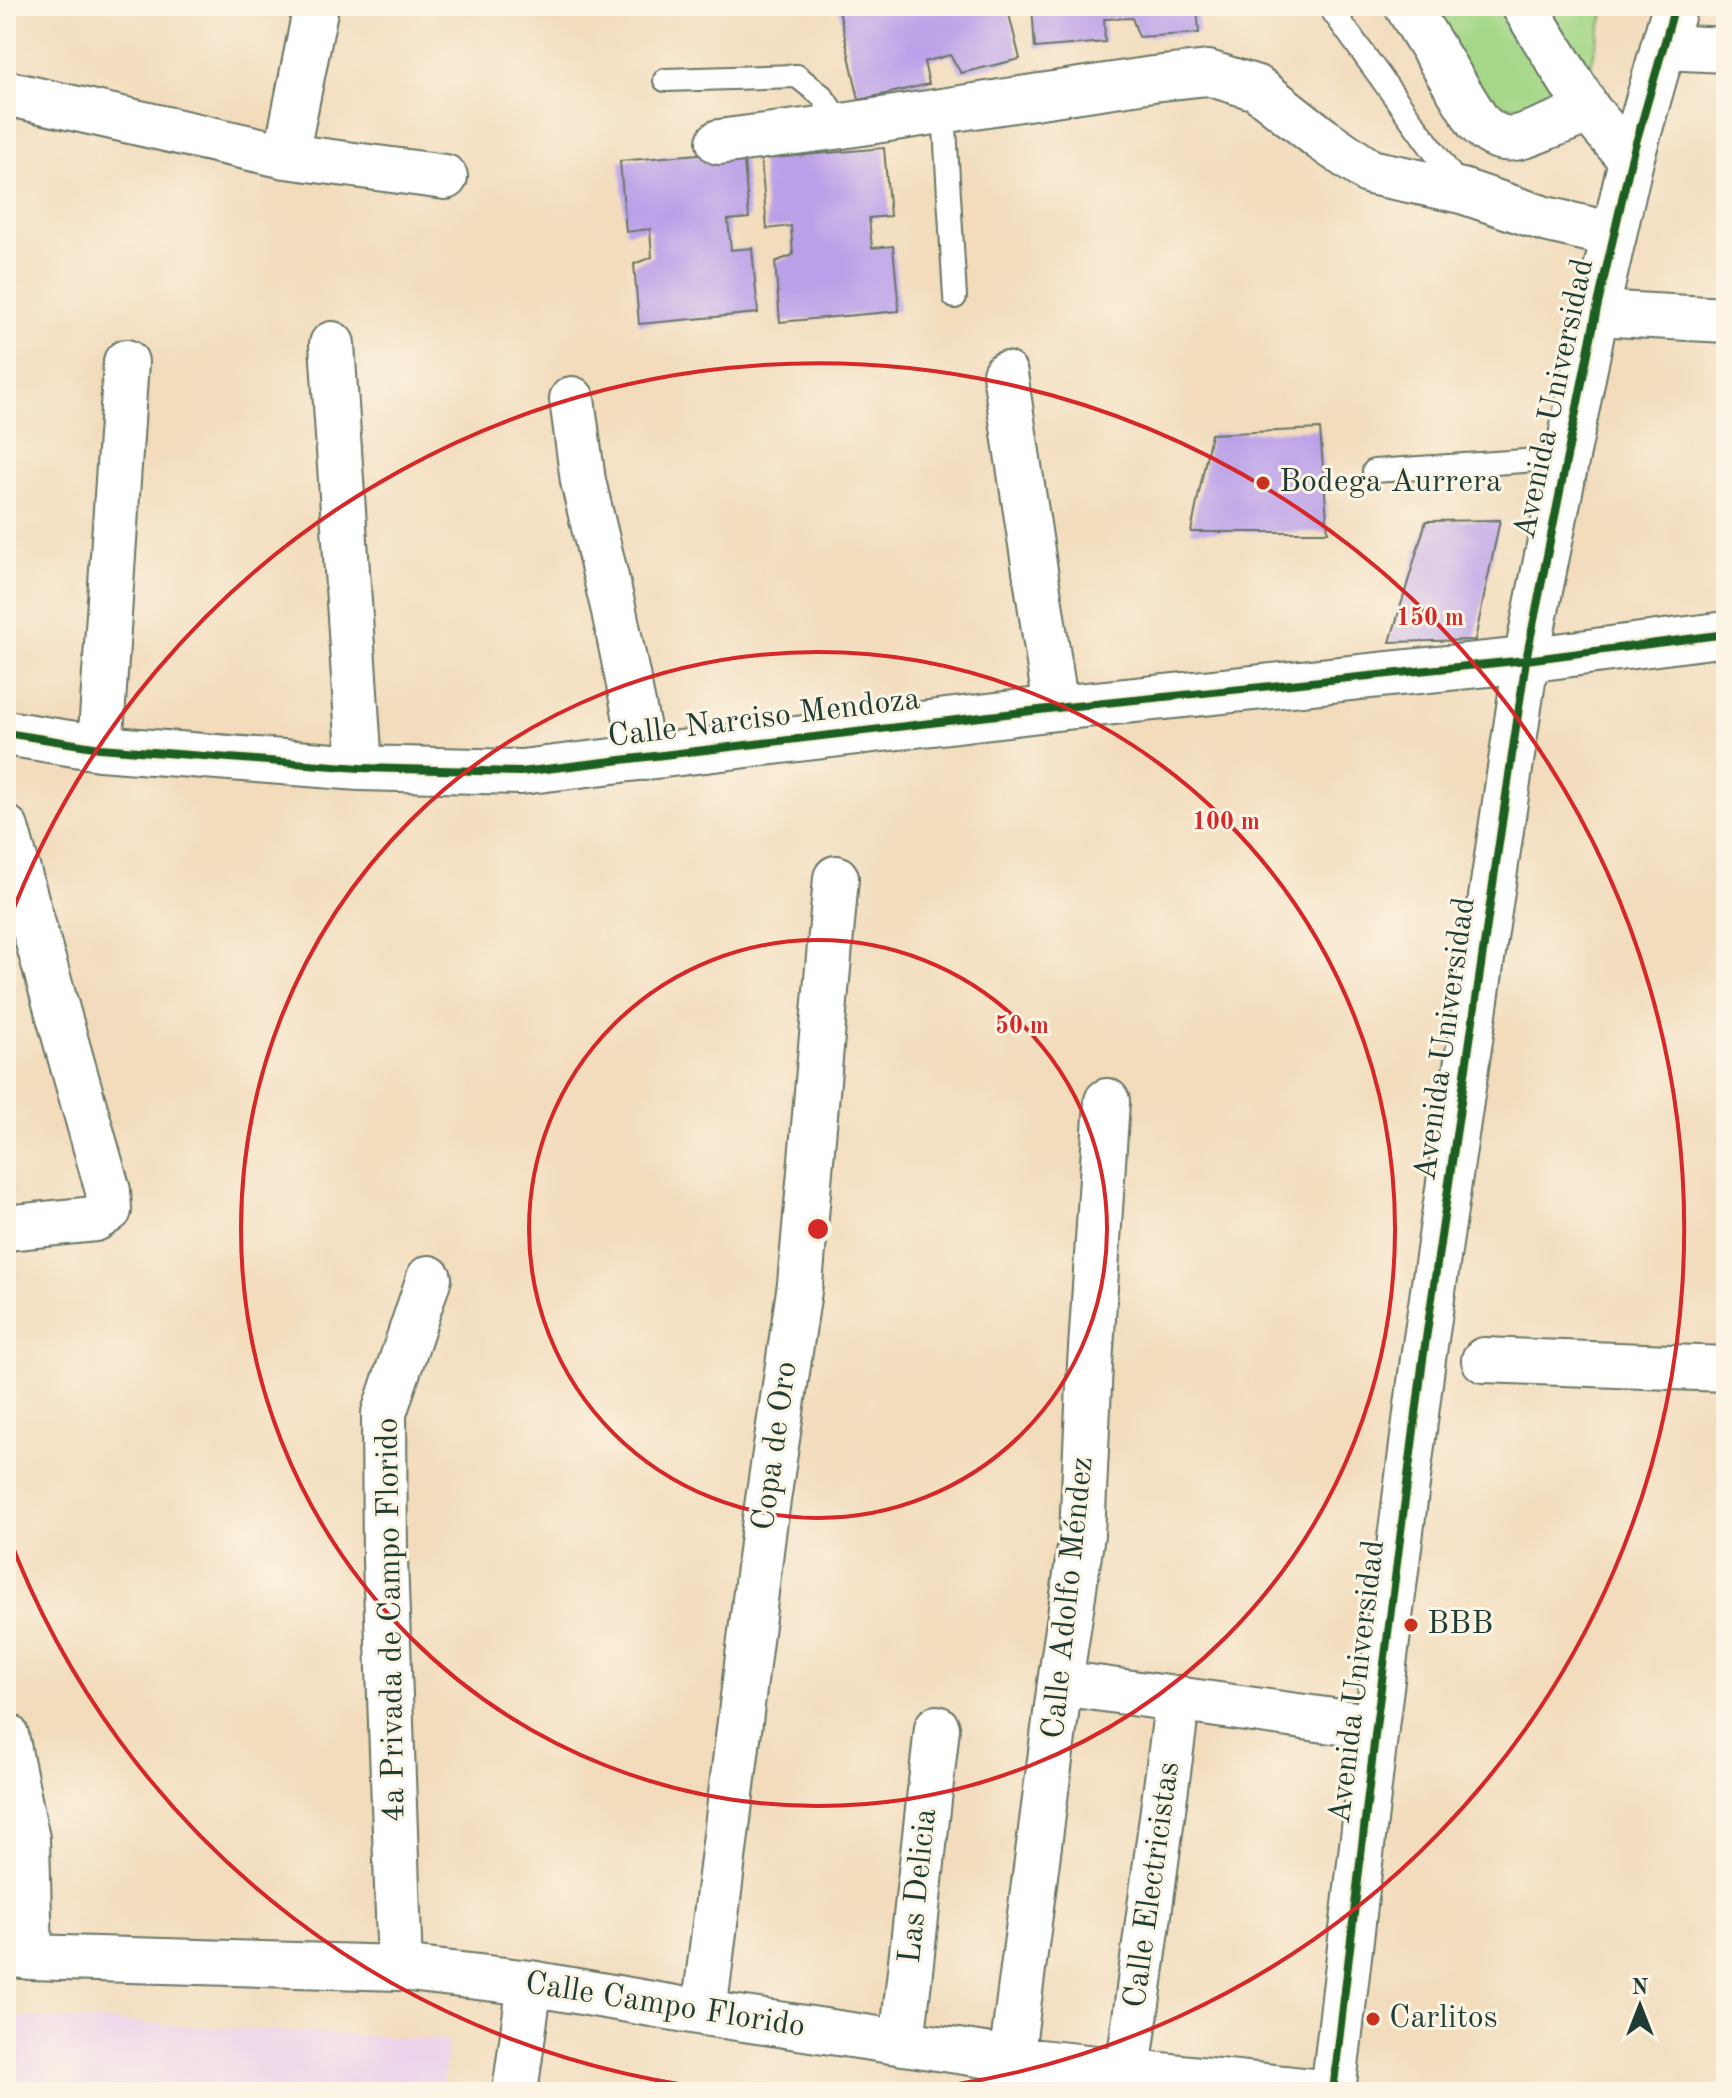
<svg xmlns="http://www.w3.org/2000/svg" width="1732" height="2098" viewBox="0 0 1732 2098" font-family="'Old Standard TT',serif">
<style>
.built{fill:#ecd1eb}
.green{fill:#a4d787;stroke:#628a5e;stroke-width:2}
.building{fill:#baa0e8}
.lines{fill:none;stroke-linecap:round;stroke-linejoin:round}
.service-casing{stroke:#697564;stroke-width:26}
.minor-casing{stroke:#697564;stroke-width:48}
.tertiary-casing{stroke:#697564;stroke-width:48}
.service{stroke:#fff;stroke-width:22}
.minor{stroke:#fff;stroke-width:44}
.tertiary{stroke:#fff;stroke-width:44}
.cycleway-casing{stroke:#fcf5e5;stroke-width:13}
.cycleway{stroke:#1b5e20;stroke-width:8}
.ring{fill:none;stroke:#d62828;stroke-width:4}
.poi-dot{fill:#c8321e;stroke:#fcf5e5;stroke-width:3}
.labels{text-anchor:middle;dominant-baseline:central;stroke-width:6;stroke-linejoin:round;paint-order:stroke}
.street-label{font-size:32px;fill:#1f3d34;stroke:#fcf5e5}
.poi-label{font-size:32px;fill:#1f3d34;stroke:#fcf5e5;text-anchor:start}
.centre{fill:#d62828;stroke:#fcf5e5;stroke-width:4}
.ring-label{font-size:24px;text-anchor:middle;font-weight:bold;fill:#d62828;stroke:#fcf5e5;stroke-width:6;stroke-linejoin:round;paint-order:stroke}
</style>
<rect width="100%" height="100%" fill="#fcf5e5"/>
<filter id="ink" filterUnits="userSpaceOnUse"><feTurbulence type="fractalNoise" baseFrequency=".0125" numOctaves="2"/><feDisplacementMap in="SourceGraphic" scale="16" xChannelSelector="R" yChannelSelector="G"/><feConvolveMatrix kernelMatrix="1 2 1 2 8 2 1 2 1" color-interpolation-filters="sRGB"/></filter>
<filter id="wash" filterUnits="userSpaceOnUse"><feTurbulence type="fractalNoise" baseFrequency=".006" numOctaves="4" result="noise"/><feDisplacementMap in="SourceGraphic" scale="32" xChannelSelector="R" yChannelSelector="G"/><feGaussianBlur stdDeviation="1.8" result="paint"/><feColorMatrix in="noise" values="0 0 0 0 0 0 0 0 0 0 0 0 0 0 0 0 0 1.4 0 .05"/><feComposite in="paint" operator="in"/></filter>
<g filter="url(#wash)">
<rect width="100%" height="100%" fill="#f2dcbc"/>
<path class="built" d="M6,2016L448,2040L442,2092H6Z"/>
<path class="green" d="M1401,6H1606L1580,108L1472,105Z"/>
<g id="blocks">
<path class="building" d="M838,6H1007L1020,59L961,73L950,55L924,62L929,84L859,100Z
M1032,6H1197L1199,33L1139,37L1132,18L1104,19L1105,42L1035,48Z
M884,148L890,216L869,218L872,248L893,246L899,311L780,322L775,262L793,255L791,226L767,229L761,159Z
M743,150L749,218L728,220L731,250L752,248L758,313L639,324L634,264L652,257L650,229L626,232L620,161Z
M1320,429L1328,532H1191L1211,434Z
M1500,520L1475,640L1390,642L1426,521Z"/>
</g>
</g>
<g filter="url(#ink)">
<use href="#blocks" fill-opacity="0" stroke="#697564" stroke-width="2"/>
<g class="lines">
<defs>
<path id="service" d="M1329,6L1459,186
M665,80L797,76L822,96L842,126
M944,111L955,297
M1374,471L1567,458"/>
<path id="minor" d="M1407,6L1478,122C1502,148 1519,138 1547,127C1561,122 1575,116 1589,111
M1524,6L1589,111L1631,160
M1663,47L1726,50
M6,93L286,156L445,177
M719,142L842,126L1153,79L1208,73L1257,88L1322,139L1370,172L1462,191L1545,219L1614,235
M286,156L316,6
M1596,313L1726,320
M332,344L360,768
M1005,374L1056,708
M572,399L583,481L614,611L644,758
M6,733L100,748L360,768L521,772L1056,708L1526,660L1726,634
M100,748L126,362
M6,828L108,1191L109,1210L95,1219L6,1228
M1484,1360L1726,1369
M1060,1683L1376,1727
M6,1735L27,1839L30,1957
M6,1954L30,1957L400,1968L530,1983L704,2013L1011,2059L1322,2092
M400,1968L385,1560L384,1413L429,1278
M704,2013L764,1527L800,1284L836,878
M902,2043L937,1728
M1128,2071L1178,1698
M515,2092L530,1983
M1007,2092L1060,1683L1082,1534L1090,1364L1107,1101"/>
<path id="tertiary" d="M1333,2092L1376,1727L1423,1359L1526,660L1596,313L1631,160L1675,6"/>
</defs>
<use href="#service" class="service-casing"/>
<use href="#minor" class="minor-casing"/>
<use href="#tertiary" class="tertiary-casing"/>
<use href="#service" class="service"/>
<use href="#minor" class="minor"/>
<use href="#tertiary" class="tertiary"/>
<defs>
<path id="cycleway" d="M6,733L100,748L360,768L521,772L1056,708L1526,660L1726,634
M1333,2092L1376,1727L1423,1359L1526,660L1596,313L1631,160L1675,6"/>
</defs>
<use href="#cycleway" class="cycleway-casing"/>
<use href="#cycleway" class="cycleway"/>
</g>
</g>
<g class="ring">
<circle cx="818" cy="1229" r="289"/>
<circle cx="818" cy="1229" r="577"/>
<path d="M743 2092A866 866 0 0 1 7 1532M7 926A866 866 0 1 1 893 2092"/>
</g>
<g class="poi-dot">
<circle cx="1263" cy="483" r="8"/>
<circle cx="1411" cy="1625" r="8"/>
<circle cx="1373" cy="2019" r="8"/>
</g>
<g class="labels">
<g class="street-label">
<text transform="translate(1555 399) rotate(-78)">Avenida Universidad</text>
<text transform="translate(764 719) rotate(-7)">Calle Narciso Mendoza</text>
<text transform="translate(1446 1039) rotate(-82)">Avenida Universidad</text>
<text transform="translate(776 1446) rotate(-82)">Copa de Oro</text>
<text transform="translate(1069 1598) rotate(-84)">Calle Adolfo Méndez</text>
<text transform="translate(392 1620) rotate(-91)">4a Privada de Campo Florido</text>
<text transform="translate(1358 1682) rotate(-83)">Avenida Universidad</text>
<text transform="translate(1153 1885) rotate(-82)">Calle Electricistas</text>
<text transform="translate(919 1886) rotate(-84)">Las Delicia</text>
<text transform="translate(665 2006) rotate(9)">Calle Campo Florido</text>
</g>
<g class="poi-label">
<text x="1279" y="483">Bodega Aurrera</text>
<text x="1427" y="1625">BBB</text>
<text x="1389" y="2019">Carlitos</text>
</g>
</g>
<circle cx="818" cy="1229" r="12" class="centre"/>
<g class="ring-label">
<text x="1430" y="625">150 m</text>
<text x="1226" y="829">100 m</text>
<text x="1022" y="1033">50 m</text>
</g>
<rect width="1732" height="2098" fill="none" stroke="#fcf5e5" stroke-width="32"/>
<g transform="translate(1640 2006)" stroke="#fcf5e5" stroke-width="6" paint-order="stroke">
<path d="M0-6L14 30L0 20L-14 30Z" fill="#1f3d34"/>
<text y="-12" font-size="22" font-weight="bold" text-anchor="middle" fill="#1f3d34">N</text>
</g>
</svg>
